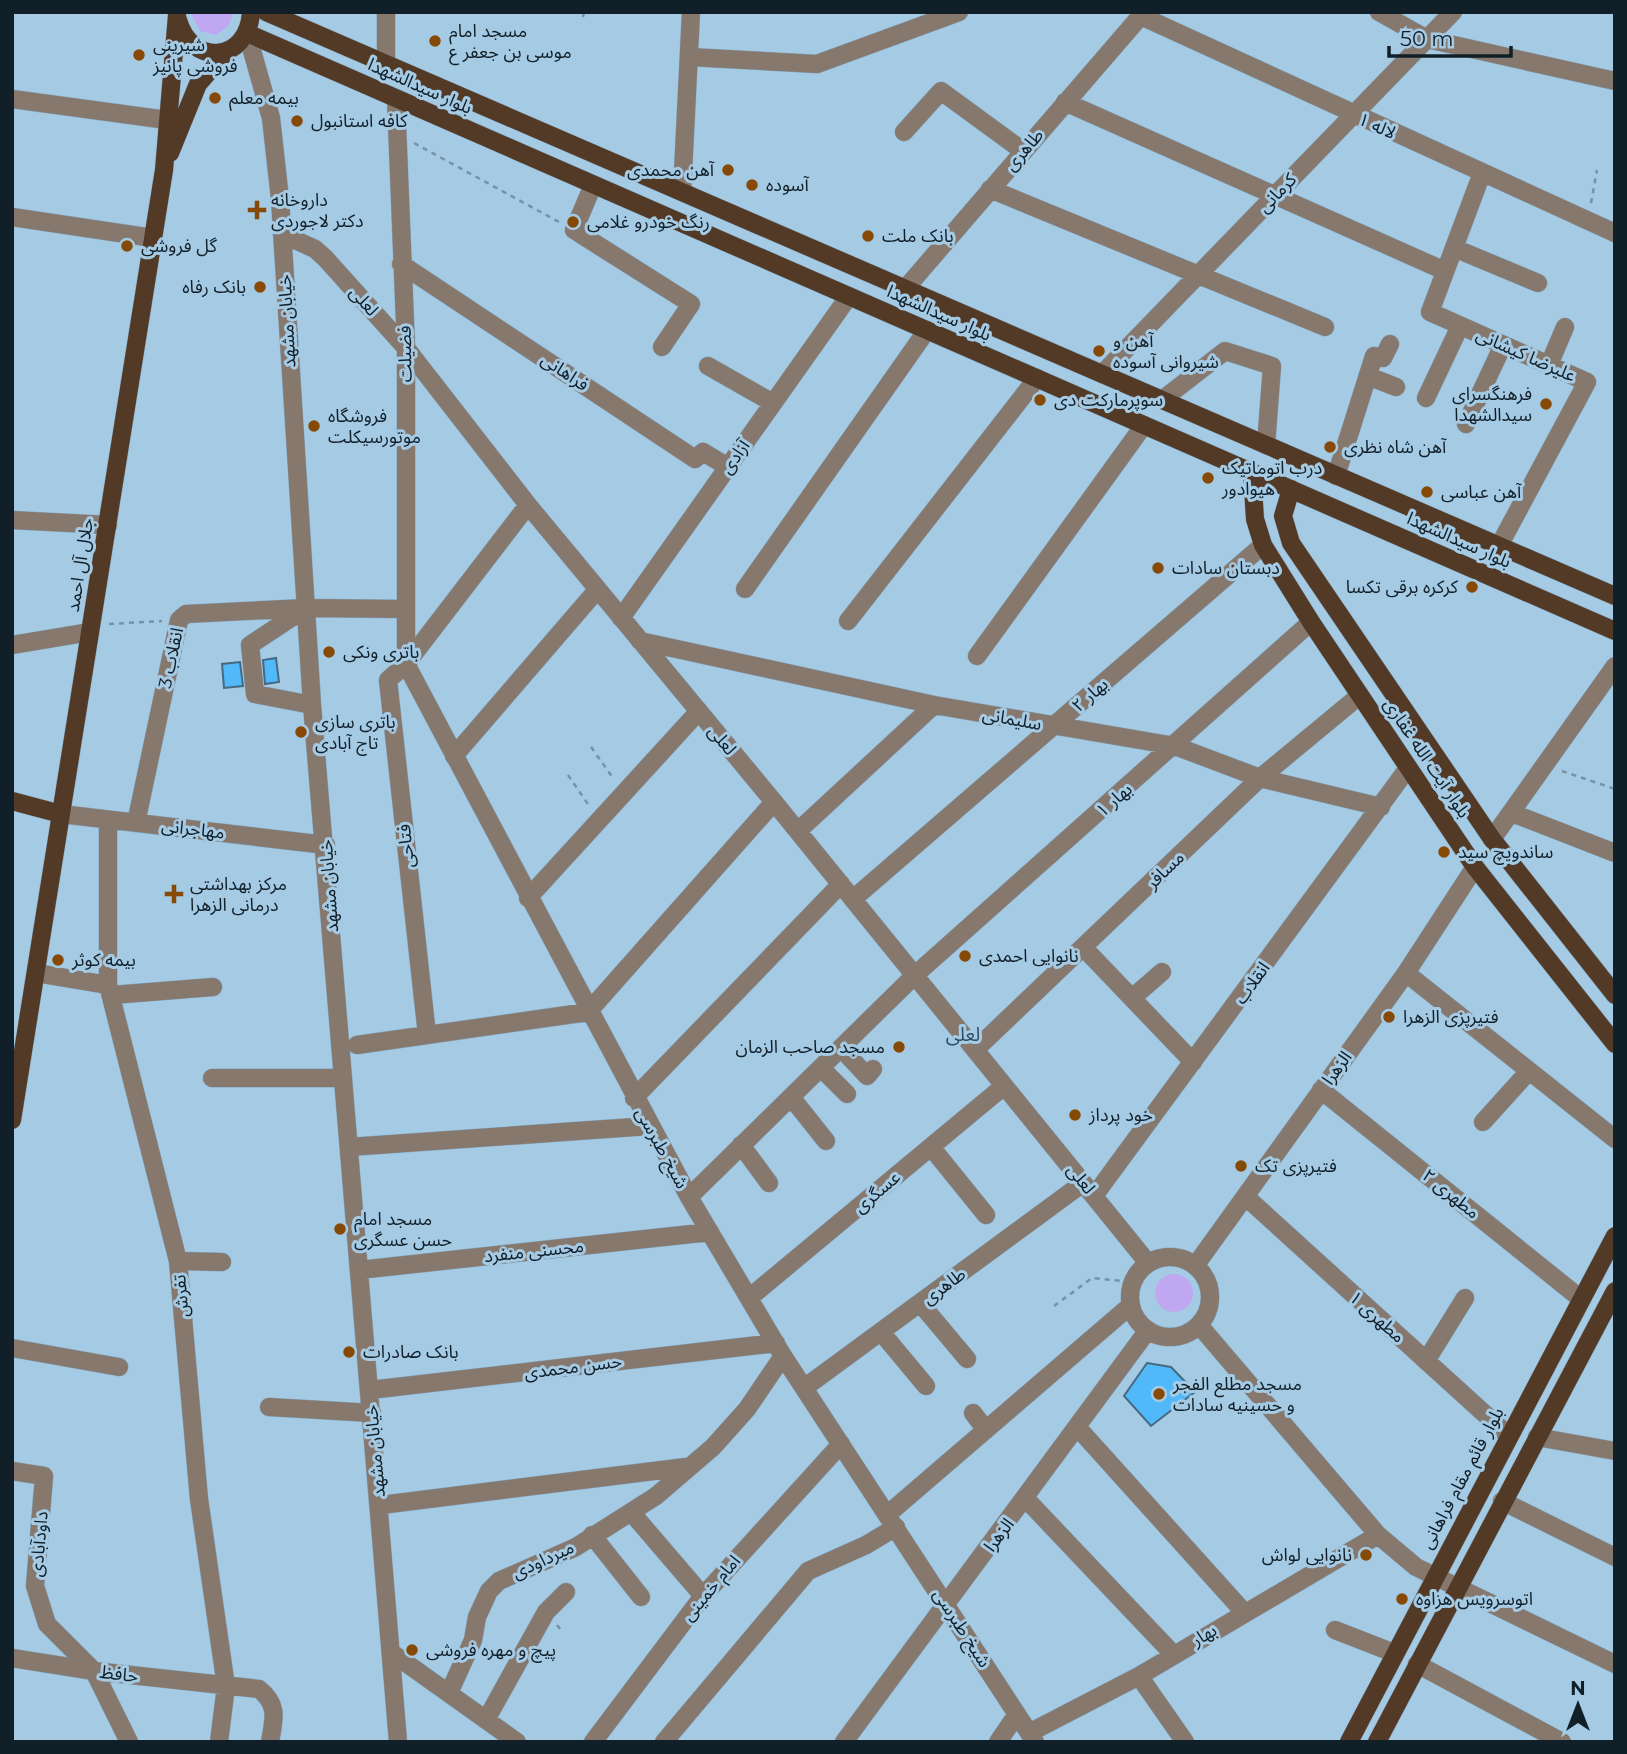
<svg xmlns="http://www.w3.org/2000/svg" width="1627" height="1754" viewBox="0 0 1627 1754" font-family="Montserrat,'Noto Sans Arabic',sans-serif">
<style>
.green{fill:#c0a7f2}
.building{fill:#51b8f9;stroke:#476980;stroke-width:2}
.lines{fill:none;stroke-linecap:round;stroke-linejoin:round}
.minor-casing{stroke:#87a8bf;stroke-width:19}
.major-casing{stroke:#87a8bf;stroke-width:19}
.path{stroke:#7592a7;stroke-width:2.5;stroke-dasharray:5 5;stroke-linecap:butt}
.minor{stroke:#86786d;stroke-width:18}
.major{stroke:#523a27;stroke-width:18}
.poi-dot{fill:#864906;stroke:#a5cae4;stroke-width:2.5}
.labels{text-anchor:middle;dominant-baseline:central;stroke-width:6;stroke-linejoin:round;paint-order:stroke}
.poi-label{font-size:18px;fill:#111f29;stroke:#a5cae4;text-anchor:start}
.street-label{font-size:18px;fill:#111f29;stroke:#a5cae4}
.neighbourhood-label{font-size:19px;fill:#2e4f65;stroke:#a5cae4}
</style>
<rect width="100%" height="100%" fill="#a5cae4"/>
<path class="green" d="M190,12H234L228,26L216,35L200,31Z
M1155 1293a19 19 0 1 1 38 0a19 19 0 1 1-38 0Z"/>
<path class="building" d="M276,658L279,682L265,684L263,660Z
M240,662L243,686L224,688L222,664Z
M1147,1363L1171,1367L1195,1392L1151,1426L1124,1396Z"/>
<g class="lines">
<defs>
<path id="minor" d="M386,12V64
M1379,12L1427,39L1615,81
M1141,16L1615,233
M247,33L271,118L280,199L312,705L398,1742
M689,57L817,64L959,12
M12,99L167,120
M396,99L406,348V664L689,1197L783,1356L1035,1742
M1065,102L1445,271
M904,132L941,91L1023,151
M1482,173L1430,312L1587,382L1499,546
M593,185L574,230L691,304L662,347
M990,189L1325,327
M682,192L691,12
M12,217L153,238
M282,234L315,249L325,258L406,348L528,505L774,802L1148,1263
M1454,248L1538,283
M401,264L695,459L703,452L728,467
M905,289L1144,12
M1549,365L1565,327
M708,366L773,403
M1102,374L1453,12
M1368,376L1396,387
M1426,398L1460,326
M1162,400L1225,351L1272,366L1266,445
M1466,424L1503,345
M1336,476L1374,356L1383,358L1390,344
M12,520L108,525
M745,589L927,330
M306,608L250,645L255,694L312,705
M621,618L849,296
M848,621L1037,378
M640,641L934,705L1175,746L1260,778L1381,807
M12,645L90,632
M977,656L1144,425
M454,756L597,590
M1512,813L1615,853
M61,814L326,845
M108,820V985L178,1261L199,1499L226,1686L219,1742
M136,823L179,620L186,614L306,608L404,609
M798,831L934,705
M1492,839L1615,666
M528,898L699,711
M853,899L1263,545
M1083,947L1193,1062
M36,973L108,985
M1406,973L1615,1139
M112,995L213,987
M1132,998L1162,972
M427,1035L388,680L406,664L528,505
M357,1045L588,1012L774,802
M841,1048L867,1076L873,1069
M975,1050L1260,778L1359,696
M821,1068L847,1094
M212,1078H343
M1321,1090L1581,1299
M791,1097L826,1141
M634,1098L841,884
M1483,1122L1529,1071
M741,1145L769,1183
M349,1147L649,1126
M931,1147L986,1215
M1094,1196L1408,768
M689,1197L915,975L1311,622
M1246,1197L1509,1436
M1130 1297a40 40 0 1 1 80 0a40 40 0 1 1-80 0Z
M178,1261L222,1262
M1195,1266L1406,973L1475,867
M359,1270L710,1232
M749,1298L1004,1086
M920,1303L967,1359
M1199,1325L1378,1535L1416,1567L1615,1664
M881,1332L926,1386
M12,1348L119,1367
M1426,1361L1465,1298
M804,1388L1083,1183
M370,1390L776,1343
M269,1407L372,1413
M973,1413L986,1430
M1078,1428L1243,1611
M1537,1437L1615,1451
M12,1471L44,1476L35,1586L47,1624L94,1671L129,1742
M1026,1499L1173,1654
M1502,1501L1615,1557
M381,1505L686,1467
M631,1512L703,1596
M888,1514L1131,1305
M592,1535L641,1597
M1335,1630L1394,1653
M392,1653L517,1742
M12,1658L94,1671L259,1689C279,1705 274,1719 270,1742
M1417,1664L1562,1742
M1139,1676L1185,1742
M449,1693L473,1640L477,1617L489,1591L499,1581L576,1547L656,1496L713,1447L747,1409L783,1356
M486,1720L546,1612L566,1592
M1029,1733L1139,1676L1378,1535
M593,1742L703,1596L841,1444
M664,1742L808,1571L866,1545L896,1527
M844,1742L1148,1330
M998,1742L1017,1714"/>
<path id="major" d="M266,12L1615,596
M178,20C191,67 248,63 251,12
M247,33L1615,631
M170,153L198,84L226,52
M1252,472L1255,519L1263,545L1311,622L1475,867L1615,1044
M1291,489L1283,516L1291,543L1492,839L1615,995
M12,801L61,814
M12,1120L164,170L177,15
M1349,1742L1615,1236
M1377,1742L1615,1291"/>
</defs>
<use href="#minor" class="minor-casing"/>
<use href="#major" class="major-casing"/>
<path class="path" d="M583,17L584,12
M414,143L559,222
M1591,203L1597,170
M109,624L162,621
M591,747L613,778
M1562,771L1615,789
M568,775L590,807
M1054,1306L1092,1278L1133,1282
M557,1625L563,1633"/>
<use href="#minor" class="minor"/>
<use href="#major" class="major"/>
</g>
<g class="poi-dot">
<circle cx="435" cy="41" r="7"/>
<circle cx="139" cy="55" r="7"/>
<circle cx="215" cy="98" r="7"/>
<circle cx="297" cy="121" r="7"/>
<circle cx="728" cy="170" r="7"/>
<circle cx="752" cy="185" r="7"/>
<path d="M253.5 199.5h7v7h7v7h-7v7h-7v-7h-7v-7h7z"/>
<circle cx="573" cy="222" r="7"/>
<circle cx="868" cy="236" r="7"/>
<circle cx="127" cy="246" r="7"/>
<circle cx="260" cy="287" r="7"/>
<circle cx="1099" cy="351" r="7"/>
<circle cx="1040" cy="400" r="7"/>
<circle cx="1546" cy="404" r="7"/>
<circle cx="314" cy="426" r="7"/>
<circle cx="1330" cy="447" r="7"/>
<circle cx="1208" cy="478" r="7"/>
<circle cx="1427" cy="492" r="7"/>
<circle cx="1158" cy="568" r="7"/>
<circle cx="1472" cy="587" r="7"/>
<circle cx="329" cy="652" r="7"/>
<circle cx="301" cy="732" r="7"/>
<circle cx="1444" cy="852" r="7"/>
<path d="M170.5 883.5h7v7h7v7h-7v7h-7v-7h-7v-7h7z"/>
<circle cx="965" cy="956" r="7"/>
<circle cx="58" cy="960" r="7"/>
<circle cx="1389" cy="1017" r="7"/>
<circle cx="899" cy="1047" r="7"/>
<circle cx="1075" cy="1115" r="7"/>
<circle cx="1241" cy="1166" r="7"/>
<circle cx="340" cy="1229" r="7"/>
<circle cx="349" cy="1352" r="7"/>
<circle cx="1159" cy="1394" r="7"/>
<circle cx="1366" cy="1555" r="7"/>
<circle cx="1402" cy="1599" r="7"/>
<circle cx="412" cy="1650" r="7"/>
</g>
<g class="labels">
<g class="poi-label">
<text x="449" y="31">مسجد امام<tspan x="449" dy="21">موسی بن جعفر ع</tspan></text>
<text x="153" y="45">شیرینی<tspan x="153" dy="21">فروشی پانیز</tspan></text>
<text x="229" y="98">بیمه معلم</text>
<text x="311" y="121">کافه استانبول</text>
<text x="714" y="170" text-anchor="end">آهن محمدی</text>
<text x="766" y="185">آسوده</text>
<text x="271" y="200">داروخانه<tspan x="271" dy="21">دکتر لاجوردی</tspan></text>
<text x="587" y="222">رنگ خودرو غلامی</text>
<text x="882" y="236">بانک ملت</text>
<text x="141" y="246">گل فروشی</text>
<text x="246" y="287" text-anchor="end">بانک رفاه</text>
<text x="1113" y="341">آهن و<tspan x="1113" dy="21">شیروانی آسوده</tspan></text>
<text x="1532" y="394" text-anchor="end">فرهنگسرای<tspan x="1532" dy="21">سیدالشهدا</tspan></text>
<text x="1054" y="400">سوپرمارکت دی</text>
<text x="328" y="416">فروشگاه<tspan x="328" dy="21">موتورسیکلت</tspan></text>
<text x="1344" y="447">آهن شاه نظری</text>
<text x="1222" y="468">درب اتوماتیک<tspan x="1222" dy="21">هیوادور</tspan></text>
<text x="1441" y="492">آهن عباسی</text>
<text x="1172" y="568">دبستان سادات</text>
<text x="1458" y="587" text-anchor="end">کرکره برقی تکسا</text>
<text x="343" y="652">باتری ونکی</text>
<text x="315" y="722">باتری سازی<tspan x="315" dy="21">تاج آبادی</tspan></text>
<text x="1458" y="852">ساندویچ سید</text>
<text x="190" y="884">مرکز بهداشتی<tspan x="190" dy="21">درمانی الزهرا</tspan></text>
<text x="979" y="956">نانوایی احمدی</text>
<text x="72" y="960">بیمه کوثر</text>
<text x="1403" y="1017">فتیرپزی الزهرا</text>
<text x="885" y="1047" text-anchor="end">مسجد صاحب الزمان</text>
<text x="1089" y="1115">خود پرداز</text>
<text x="1255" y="1166">فتیرپزی تک</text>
<text x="354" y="1219">مسجد امام<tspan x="354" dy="21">حسن عسگری</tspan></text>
<text x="363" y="1352">بانک صادرات</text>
<text x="1173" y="1384">مسجد مطلع الفجر<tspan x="1173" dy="21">و حسینیه سادات</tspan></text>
<text x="1352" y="1555" text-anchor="end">نانوایی لواش</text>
<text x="1416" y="1599">اتوسرویس هزاوه</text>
<text x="426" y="1650">پیچ و مهره فروشی</text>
</g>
<g class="street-label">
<text transform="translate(420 86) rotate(24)">بلوار سیدالشهدا</text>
<text transform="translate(1377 126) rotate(24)">لاله ۱</text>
<text transform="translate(1024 150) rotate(-49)">طاهری</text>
<text transform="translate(1277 193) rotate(-46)">کرمانی</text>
<text transform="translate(364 301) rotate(48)">لعلی</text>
<text transform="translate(939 313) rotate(24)">بلوار سیدالشهدا</text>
<text transform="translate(287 321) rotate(-93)">خیابان مشهد</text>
<text transform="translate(405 354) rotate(-91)">فضیلت</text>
<text transform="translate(1526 355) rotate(24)">علیرضا کیشانی</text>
<text transform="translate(565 372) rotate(34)">فراهانی</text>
<text transform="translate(735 457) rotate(-55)">آزادی</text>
<text transform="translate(1459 540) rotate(24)">بلوار سیدالشهدا</text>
<text transform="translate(80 565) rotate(-81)">جلال آل احمد</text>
<text transform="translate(171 658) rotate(-78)">انقلاب 3</text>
<text transform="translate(1090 695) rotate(-41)">بهار ۲</text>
<text transform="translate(1012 719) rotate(10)">سلیمانی</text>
<text transform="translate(722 740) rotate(50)">لعلی</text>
<text transform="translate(1427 758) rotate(56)">بلوار آیت الله غفاری</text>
<text transform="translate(1114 800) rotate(-41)">بهار ۱</text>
<text transform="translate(193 829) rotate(7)">مهاجرانی</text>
<text transform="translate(406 846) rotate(-96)">فتاحی</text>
<text transform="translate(1165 870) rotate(-44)">مسافر</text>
<text transform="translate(329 886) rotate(-94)">خیابان مشهد</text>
<text transform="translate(1252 983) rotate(-54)">انقلاب</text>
<text transform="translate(1337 1068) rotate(-54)">الزهرا</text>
<text transform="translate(662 1148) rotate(61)">شیخ طبرسی</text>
<text transform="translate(1081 1179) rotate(51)">لعلی</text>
<text transform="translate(877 1192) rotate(-40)">عسگری</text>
<text transform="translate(1451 1194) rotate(39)">مطهری ۲</text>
<text transform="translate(534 1251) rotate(-6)">محسنی منفرد</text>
<text transform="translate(944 1286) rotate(-36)">طاهری</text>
<text transform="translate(181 1296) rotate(-95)">تفرش</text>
<text transform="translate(1377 1317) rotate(42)">مطهری ۱</text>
<text transform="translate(573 1367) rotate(-7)">حسن محمدی</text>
<text transform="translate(375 1451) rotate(-95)">خیابان مشهد</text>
<text transform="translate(1462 1478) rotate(-62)">بلوار قائم مقام فراهانی</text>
<text transform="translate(999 1535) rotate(-53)">الزهرا</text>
<text transform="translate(39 1544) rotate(-85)">داودآبادی</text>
<text transform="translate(543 1560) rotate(-25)">میرداودی</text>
<text transform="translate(711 1588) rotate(-50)">امام خمینی</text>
<text transform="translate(962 1628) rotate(57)">شیخ طبرسی</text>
<text transform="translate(1204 1635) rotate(-31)">بهار</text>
<text transform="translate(119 1674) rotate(7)">حافظ</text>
</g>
<g class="neighbourhood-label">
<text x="963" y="1034">لعلی</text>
</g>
</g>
<rect width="1627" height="1754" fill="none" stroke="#111f29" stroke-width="28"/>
<g transform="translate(1578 1705)" stroke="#a5cae4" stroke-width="5" paint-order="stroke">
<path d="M0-5L12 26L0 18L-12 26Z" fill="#111f29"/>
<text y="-10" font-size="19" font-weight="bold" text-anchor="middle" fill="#111f29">N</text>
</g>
<path d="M1389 46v10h122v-10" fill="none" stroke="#111f29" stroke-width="3.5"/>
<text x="1400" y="46" font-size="21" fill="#111f29" stroke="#a5cae4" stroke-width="5" paint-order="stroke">50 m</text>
</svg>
